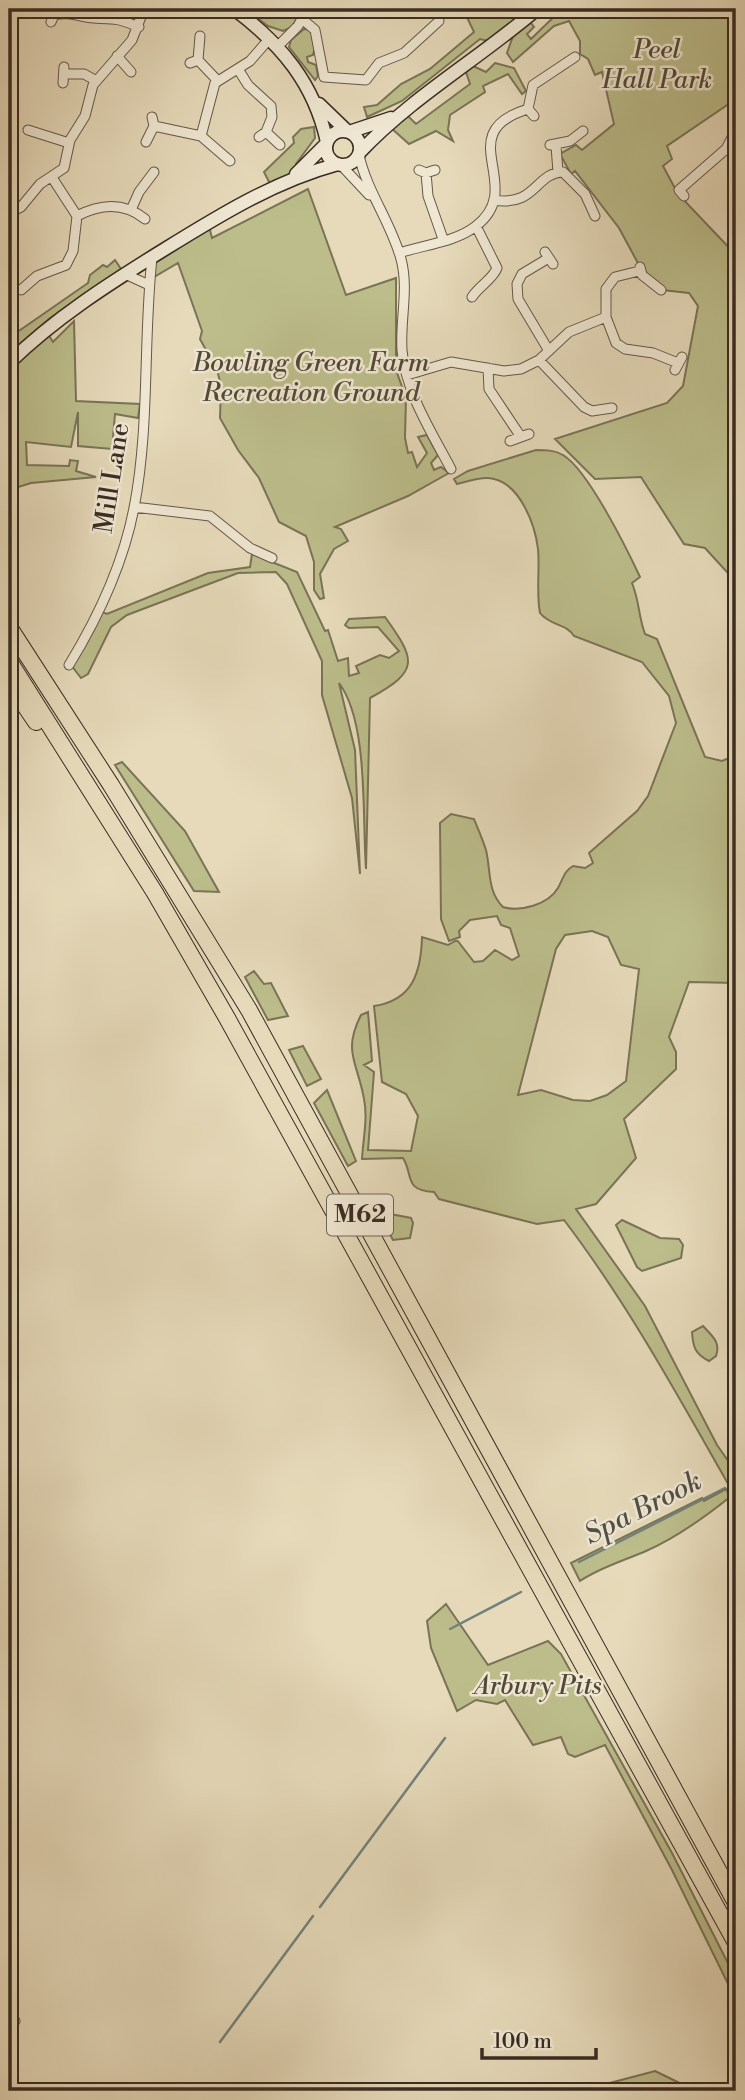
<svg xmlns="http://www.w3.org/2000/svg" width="745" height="2100" viewBox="0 0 745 2100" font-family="'Libre Bodoni',serif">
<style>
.green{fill:#bcbd8b;stroke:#7a7457;stroke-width:2;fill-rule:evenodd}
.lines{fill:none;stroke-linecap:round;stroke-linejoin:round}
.stream{stroke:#73817c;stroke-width:2.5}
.street-casing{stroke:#645849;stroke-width:11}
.secondary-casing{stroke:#392c23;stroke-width:15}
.highway-casing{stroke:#392c23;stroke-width:18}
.street{stroke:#efe7d2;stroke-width:9}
.secondary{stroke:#efe7d2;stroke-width:12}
.highway{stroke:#e6daba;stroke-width:16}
.labels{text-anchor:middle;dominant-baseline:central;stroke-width:5;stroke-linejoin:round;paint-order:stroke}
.shield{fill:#efe7d2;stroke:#706458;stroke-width:2}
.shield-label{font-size:24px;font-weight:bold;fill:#392c23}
.park-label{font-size:26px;font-style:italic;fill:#534938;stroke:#efe7d2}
.street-label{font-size:26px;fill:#392c23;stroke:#efe7d2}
.water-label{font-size:28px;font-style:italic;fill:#514f48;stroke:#efe7d2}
</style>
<rect width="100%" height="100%" fill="#e6daba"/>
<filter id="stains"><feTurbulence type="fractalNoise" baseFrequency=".00286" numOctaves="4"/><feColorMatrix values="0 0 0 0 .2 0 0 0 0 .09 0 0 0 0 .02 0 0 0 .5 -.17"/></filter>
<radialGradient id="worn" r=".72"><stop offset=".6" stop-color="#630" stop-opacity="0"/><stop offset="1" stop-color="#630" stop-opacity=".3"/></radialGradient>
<path class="green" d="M245,9H302L292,27L283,31L268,26Z
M463,9H518L515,20L488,41L480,39L402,101L367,117L364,107L377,105L401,84L430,69L474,32Z
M562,9H736V99L667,146L672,159L663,166L678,194L736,255V582L705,548L684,544L641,477L595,479L555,439L667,403L683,386L698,306L689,293L662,290L646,278L619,228L575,171L571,174L560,154L576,145L582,150L614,124L602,72L595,75L588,59L580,54V41L569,21L554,26L513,62L507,53L513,36L530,22L534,27L527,34L531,39Z
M304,29L311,30L315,47L313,55L307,57L308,62L316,65L318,76L315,80L289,47L291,40Z
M495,63L514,68L526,91L522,94L508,74L483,86L485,92L450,115L448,130L453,141L436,131L409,144L390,127L406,114L416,124L470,84L466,72L473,66L486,72Z
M314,127L315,138L296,164L298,170L270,184L264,172L294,143L293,137L301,129Z
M308,189L346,295L396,278V370L406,398L405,438L408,453L412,452L417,467L427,453L418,437L427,435L438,455L431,463L434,470L441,467L449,473L408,496L335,527L341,529L348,541L334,549L320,574L324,598L320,599L314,590V562L306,536L279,522L259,478L238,450L220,418L221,385L217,370L200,339L202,331L178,263L154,277L146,270L149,262L209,226L212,238Z
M115,260L121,269L50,318L9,353V330L13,335L88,283L90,275L103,265L107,267Z
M74,321L76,401L140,404L138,418L115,414L112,449L78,446V412L71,447L26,442L27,465L69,466L70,460L78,461L76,471L96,477L31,483L9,490V367L48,334L53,342Z
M536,450C545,450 555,450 563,455C588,470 627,549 640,577L632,583C640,603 638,615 645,634L657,639L705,757L722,761L736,755V983L689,982L669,1037L676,1052V1069L624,1119L636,1158L596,1204L576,1209L645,1306L717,1445L736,1472V1488L731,1489C678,1396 628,1304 564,1220L537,1224L439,1199L434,1192C403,1190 414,1176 403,1158L362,1159C363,1140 368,1118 364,1099C358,1063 342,1052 361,1015L368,1012L372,1061L364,1065L374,1072L368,1150L411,1151L418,1116L406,1094L382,1082L374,1006C413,1000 421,972 422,937L448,945L457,940L474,962L483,961L495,950L512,960L519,956L510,928L501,925L497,916L470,920L459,931L460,937L449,941L441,919L440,823L451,814L474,819C478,829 483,840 486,850C491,871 487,891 503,907C520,912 548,905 558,888C563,879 564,871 573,866L585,868L593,863L589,853L637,811L648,796L676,723L669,696L642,662L574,636C566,623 550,626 540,613C536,592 540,570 538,549C535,524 520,485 494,479C482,476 469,481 457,484L454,479L468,471ZM592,931L608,937L621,965L639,969L626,1081L607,1095L590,1101L573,1100L541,1090L518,1095L556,949L565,935Z
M252,554L297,572L325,631L328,630L338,661L348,658L349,676L359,673L356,666L380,655L389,658L399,651L378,627L349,628L345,625L349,619L385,617C416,660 420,671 370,698L366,869C362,818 369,723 339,683L355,750L360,874L352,798L322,695V661L287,584L276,572L238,573L127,615L111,627L88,674L81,678L71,665L100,611L107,614L208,573L250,567Z
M122,762L185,831L219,892L194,891L115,765Z
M254,971L264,984L271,983L288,1016L268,1020L245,977Z
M303,1046L321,1079L307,1086L289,1050Z
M327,1090L356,1161L348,1166L314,1103Z
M385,1213L411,1218L413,1223L410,1238L393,1240L380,1216Z
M622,1220L660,1238L679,1239L683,1245L681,1258L642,1271L637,1267L616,1225Z
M703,1326C712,1336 721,1342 716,1356L709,1361C695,1354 693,1347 692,1332Z
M726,1489L730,1497C705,1517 676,1538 646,1551C623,1561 601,1567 580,1581L571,1563L702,1498L704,1501Z
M446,1604L488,1665L548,1641L561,1654L672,1853L736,1979V2000L672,1870L605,1745L575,1757L568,1754L561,1737L533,1745L505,1700L497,1704L476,1700L457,1711L431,1648L427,1621Z
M655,2071L696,2091H609L606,2084Z"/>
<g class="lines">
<path class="stream" d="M735,1486H736
M579,1562L725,1488
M450,1629L521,1592
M320,1907L445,1738
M220,2042L313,1916"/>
<defs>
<path id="street" d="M50,9L54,15L51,22
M54,15C70,11 78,17 94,18C117,20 115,17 139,27
M302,19L315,30L324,77L366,80L379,63L404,53L439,21
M278,46L298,26L307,9
M117,56L131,72
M198,60L200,36
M190,63L198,60L217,80
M238,69L248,85L271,106L272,117L266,132
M65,74H84L95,80
M63,83L64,67
M528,109L533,85L575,57
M154,126L201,136L230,161
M28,130L69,143
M201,136L215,83L250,61L270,38
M259,137L266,132L280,145
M146,142L154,126L152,117
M550,145L570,141L583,131
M556,146L558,172
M359,155C367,192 391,222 401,259C409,289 400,319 402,350C405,391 432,433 451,469
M340,164L369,195
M419,170L426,173L435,170
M426,173L428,196L443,239
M684,196L679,190L726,149L736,130
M494,200C536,207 535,173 563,172L585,194L595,216
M131,210L139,192L154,172
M9,213L21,207L40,184L64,168L70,140L85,116L93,85L132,40L144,9
M77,216C100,204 124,202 145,219
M545,252L553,264
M399,253C423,245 456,242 476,226C528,186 449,133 528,109L534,116
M547,259L522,274L517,284L518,299L549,351
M640,267L642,275L661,290
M639,271L615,277L606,289V317L616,343L625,349L653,353L678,363
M125,274L149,285
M21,290L37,276L66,265L73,251L77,216L53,179
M472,297C479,286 493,279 497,268L476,226
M539,360L584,407L592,411L612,408
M488,368L489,389L521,437
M675,370L682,357
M407,375L451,362L504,371L521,369L539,360L569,332L606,317
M510,441L529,434
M134,507L210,516L250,548L272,558
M69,665C99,616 123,565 134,508C150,426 143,341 152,258
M9,2019L15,2021"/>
<path id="secondary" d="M234,9C281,44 314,83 327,142
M319,104L347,131
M326 148a17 17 0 1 1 34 0a17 17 0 1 1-34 0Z
M349,132L391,118
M360,152C412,97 480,58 537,9
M296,174L327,143
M9,363C55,318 110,283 165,249C220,215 275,181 338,164"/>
<path id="highway" d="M9,627L111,785L249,1010L736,1903
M9,661L155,893L227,1018L736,1943
M9,682L36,722"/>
</defs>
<use href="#street" class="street-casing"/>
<use href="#secondary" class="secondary-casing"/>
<use href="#highway" class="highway-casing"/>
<use href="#street" class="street"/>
<use href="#secondary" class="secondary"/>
<use href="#highway" class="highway"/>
</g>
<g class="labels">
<rect class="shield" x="327" y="1194.5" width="66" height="41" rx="5"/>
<g class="shield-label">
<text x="360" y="1215">M62</text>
</g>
<g class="park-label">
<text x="657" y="50">Peel<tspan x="657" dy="30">Hall Park</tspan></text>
<text x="311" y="363">Bowling Green Farm<tspan x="311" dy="30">Recreation Ground</tspan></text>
<text x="538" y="1686">Arbury Pits</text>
</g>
<g class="street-label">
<text transform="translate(112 478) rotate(-81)">Mill Lane</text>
</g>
<g class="water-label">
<text transform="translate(643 1508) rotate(-27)">Spa Brook</text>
</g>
</g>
<rect width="745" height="2100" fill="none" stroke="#e6daba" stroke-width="35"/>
<rect x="10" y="10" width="724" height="2079" fill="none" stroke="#392c23" stroke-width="3.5"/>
<rect x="18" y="18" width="710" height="2065" fill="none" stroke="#392c23" stroke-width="2"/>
<path d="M482 2048v10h114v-10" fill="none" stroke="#392c23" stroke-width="3.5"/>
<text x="493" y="2048" font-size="21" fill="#392c23" stroke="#efe7d2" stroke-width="5" paint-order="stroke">100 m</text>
<rect width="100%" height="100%" filter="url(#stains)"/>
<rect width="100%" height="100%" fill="url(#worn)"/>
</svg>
